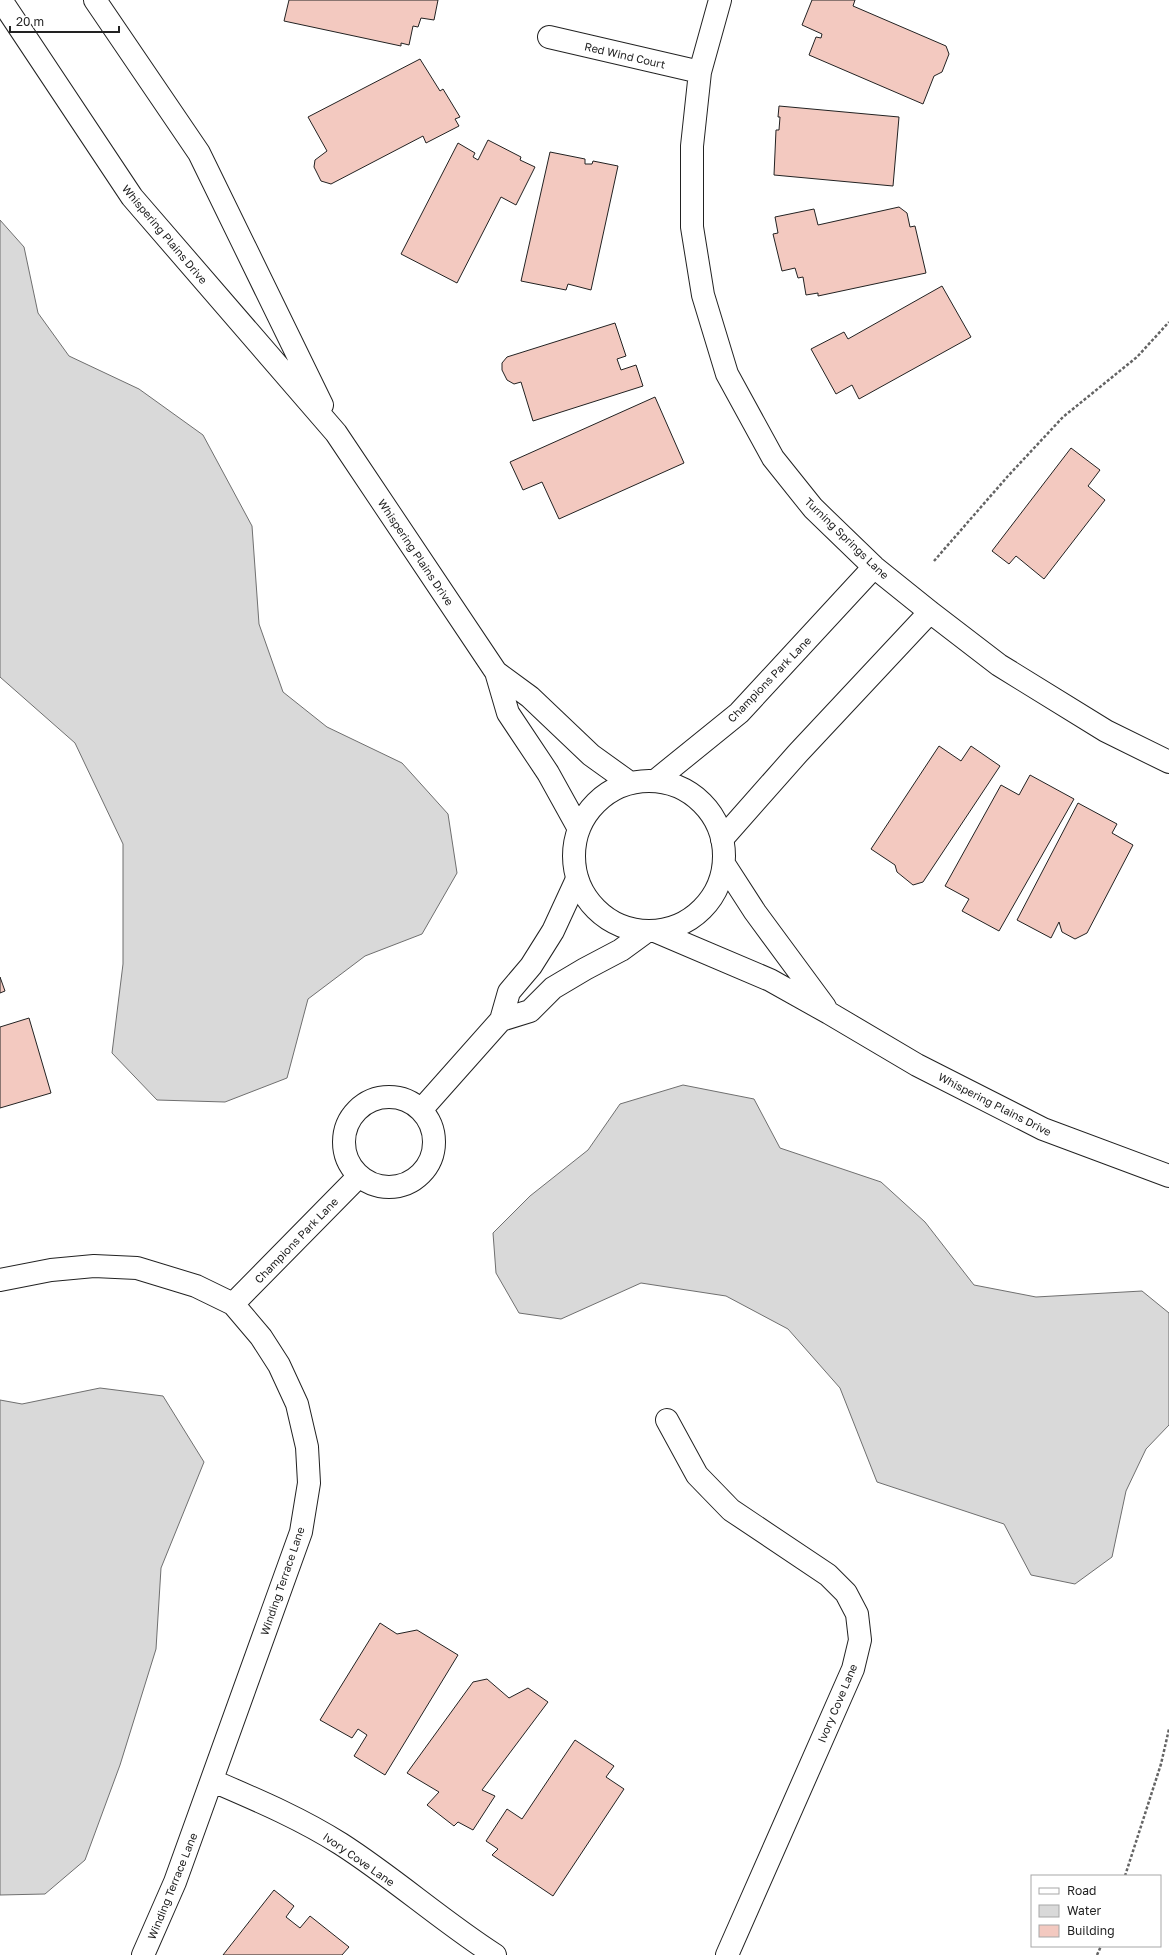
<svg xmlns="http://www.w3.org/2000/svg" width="1169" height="1955" viewBox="0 0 1169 1955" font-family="'Golos Text',sans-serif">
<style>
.water{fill:#d9d9d9;stroke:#6f6f6f}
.building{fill:#f3c9c0;stroke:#222}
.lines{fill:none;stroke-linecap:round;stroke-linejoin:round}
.street-casing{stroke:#222;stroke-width:24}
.secondary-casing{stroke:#222;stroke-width:24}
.path{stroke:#646464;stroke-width:2.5;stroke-dasharray:3 2;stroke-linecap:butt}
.street{stroke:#fff;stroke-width:22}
.secondary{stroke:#fff;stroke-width:22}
.labels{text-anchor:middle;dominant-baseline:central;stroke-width:3;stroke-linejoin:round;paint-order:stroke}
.street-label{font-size:11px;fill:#222;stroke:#fff}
</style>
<rect width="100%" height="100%" fill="#fff"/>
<path class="water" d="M0,220L24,247L38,313L69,356L139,389L203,435L252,526L259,624L283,692L327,727L402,763L448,814L457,873L422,934L365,956L308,999L287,1078L225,1102L157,1100L112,1053L123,964V844L75,743L0,677Z
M683,1085L754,1099L780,1148L881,1182L925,1222L974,1285L1036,1297L1142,1291L1169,1313V1425L1146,1449L1126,1491L1112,1557L1075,1584L1031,1575L1004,1524L877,1482L840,1388L788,1329L726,1296L641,1283L561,1319L519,1313L496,1273L493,1233L530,1196L588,1150L620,1104Z
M100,1388L163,1396L204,1462L161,1568L156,1649L120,1765L85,1860L45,1894L0,1895V1400L22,1404Z"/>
<path class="building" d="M289,0H438L434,20L421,18L418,27L413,26L409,45L401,43V46L284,21Z
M812,0H855L853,6L946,46L949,54L942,72L934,76L923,104L809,55L816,37L821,38L822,34L802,25Z
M420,59L440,91L443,89L460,117L455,119L459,126L426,143L423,136L331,184L321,181L314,167L315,160L327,151L308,117Z
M779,106L899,117L893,186L774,175L776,130H779L780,117H778Z
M488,140L521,157L520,160L535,167L516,205L501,197L457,283L401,254L458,143L475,153L473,157L478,160Z
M550,152L585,159V164H592L593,161L618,166L591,290L568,284L566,290L521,281Z
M899,207L907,213L910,227L915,226L926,273L818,296V293L806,295L803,277L798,278L795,268L782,271L773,234L778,233L775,217L814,209L818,225Z
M942,286L971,337L859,399L852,385L836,394L811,349L844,332L848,339Z
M615,323L626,356L617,359L621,370L636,365L643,386L533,421L521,382L514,384L507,380L502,370V363L507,357Z
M655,397L684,463L559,519L542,482L523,490L510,462Z
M1071,448L1100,470L1088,486L1105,500L1044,579L1016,556L1009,564L992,551Z
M939,746L961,761L971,746L1000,766L923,882L913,885L897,872L895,865L871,849Z
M1030,775L1074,799L999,931L962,911L969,899L945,886L1001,785L1019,795Z
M1078,803L1117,824L1112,833L1133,845L1087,933L1075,939L1062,932L1059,922L1051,938L1017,920Z
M0,977L5,991L0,993Z
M29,1018L51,1093L0,1108V1027Z
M380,1623L397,1634L417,1630L458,1655L385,1775L354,1756L367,1735L358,1729L352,1738L320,1720Z
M487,1679L509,1698L528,1688L548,1702L482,1790L495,1796L473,1830L458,1822L454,1826L427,1805L439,1792L407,1773L473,1682Z
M575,1740L614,1766L606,1777L624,1789L553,1896L492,1855L498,1849L486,1841L507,1809L522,1819Z
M274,1890L294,1906L286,1917L300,1928L310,1916L349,1947L342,1955H223Z"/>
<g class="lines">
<defs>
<path id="street" d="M720,0L700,72L692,146V227L703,295L727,374L773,458L813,508L874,567L930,612L999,665L1106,731L1169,762
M549,37L700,72
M655,781L739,713L874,567
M722,839L798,753L930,612
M501,1020L530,1011L553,988L585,969L621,950L647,931
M344 1142a45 45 0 1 1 90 0a45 45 0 1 1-90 0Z
M421,1110L501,1020L509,992L531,966L553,931L577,879
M0,1280L51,1270L94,1266L137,1268L196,1286L233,1304L261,1337L279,1365L297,1404L307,1447L309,1483L301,1532L175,1882L143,1955
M233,1304L359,1176
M667,1420L697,1475L731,1510L828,1575L846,1593L857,1614L860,1640L853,1669L727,1955
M213,1781C257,1800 300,1818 341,1844C394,1878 442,1921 495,1955"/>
<path id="secondary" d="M1,0L132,197L336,433L496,672L508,713L548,773L579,829
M95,0L199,153L322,405
M496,672L530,697L591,755L630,783
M574 856a75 75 0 1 1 150 0a75 75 0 1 1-150 0Z
M724,864L755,912L825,1007
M657,932L770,980L829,1013L917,1065L1043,1129L1169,1176"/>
</defs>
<use href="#street" class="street-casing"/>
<use href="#secondary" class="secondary-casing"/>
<path class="path" d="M934,561L1008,476L1063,417L1137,357L1169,322
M1125,1876L1161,1764L1169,1729
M1097,1955L1101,1946"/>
<use href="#street" class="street"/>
<use href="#secondary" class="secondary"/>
</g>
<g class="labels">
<g class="street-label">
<text transform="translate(625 55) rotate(13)">Red Wind Court</text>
<text transform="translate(165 234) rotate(50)">Whispering Plains Drive</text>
<text transform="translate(847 538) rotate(44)">Turning Springs Lane</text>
<text transform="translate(416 552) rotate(56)">Whispering Plains Drive</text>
<text transform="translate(769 679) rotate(-46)">Champions Park Lane</text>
<text transform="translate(995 1104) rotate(27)">Whispering Plains Drive</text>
<text transform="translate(296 1240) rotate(-46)">Champions Park Lane</text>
<text transform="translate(282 1581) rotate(-71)">Winding Terrace Lane</text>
<text transform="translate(837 1703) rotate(-67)">Ivory Cove Lane</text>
<text transform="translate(359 1859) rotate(35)">Ivory Cove Lane</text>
<text transform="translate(172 1886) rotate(-68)">Winding Terrace Lane</text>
</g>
</g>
<rect x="1031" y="1875" width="130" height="72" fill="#ffffff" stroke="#a7a7a7"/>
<rect x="1039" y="1888" width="20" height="6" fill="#ffffff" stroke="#a7a7a7"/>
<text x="1067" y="1895" font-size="12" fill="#222222">Road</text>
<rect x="1039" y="1905" width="20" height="12" fill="#d9d9d9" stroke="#a7a7a7"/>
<text x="1067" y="1915" font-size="12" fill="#222222">Water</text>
<rect x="1039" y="1925" width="20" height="12" fill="#f3c9c0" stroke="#a7a7a7"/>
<text x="1067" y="1935" font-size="12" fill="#222222">Building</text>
<path d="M10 26v6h109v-6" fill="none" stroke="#222222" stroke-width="2"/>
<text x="16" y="26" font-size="12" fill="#222222" stroke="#ffffff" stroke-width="3" paint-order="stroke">20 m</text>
</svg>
